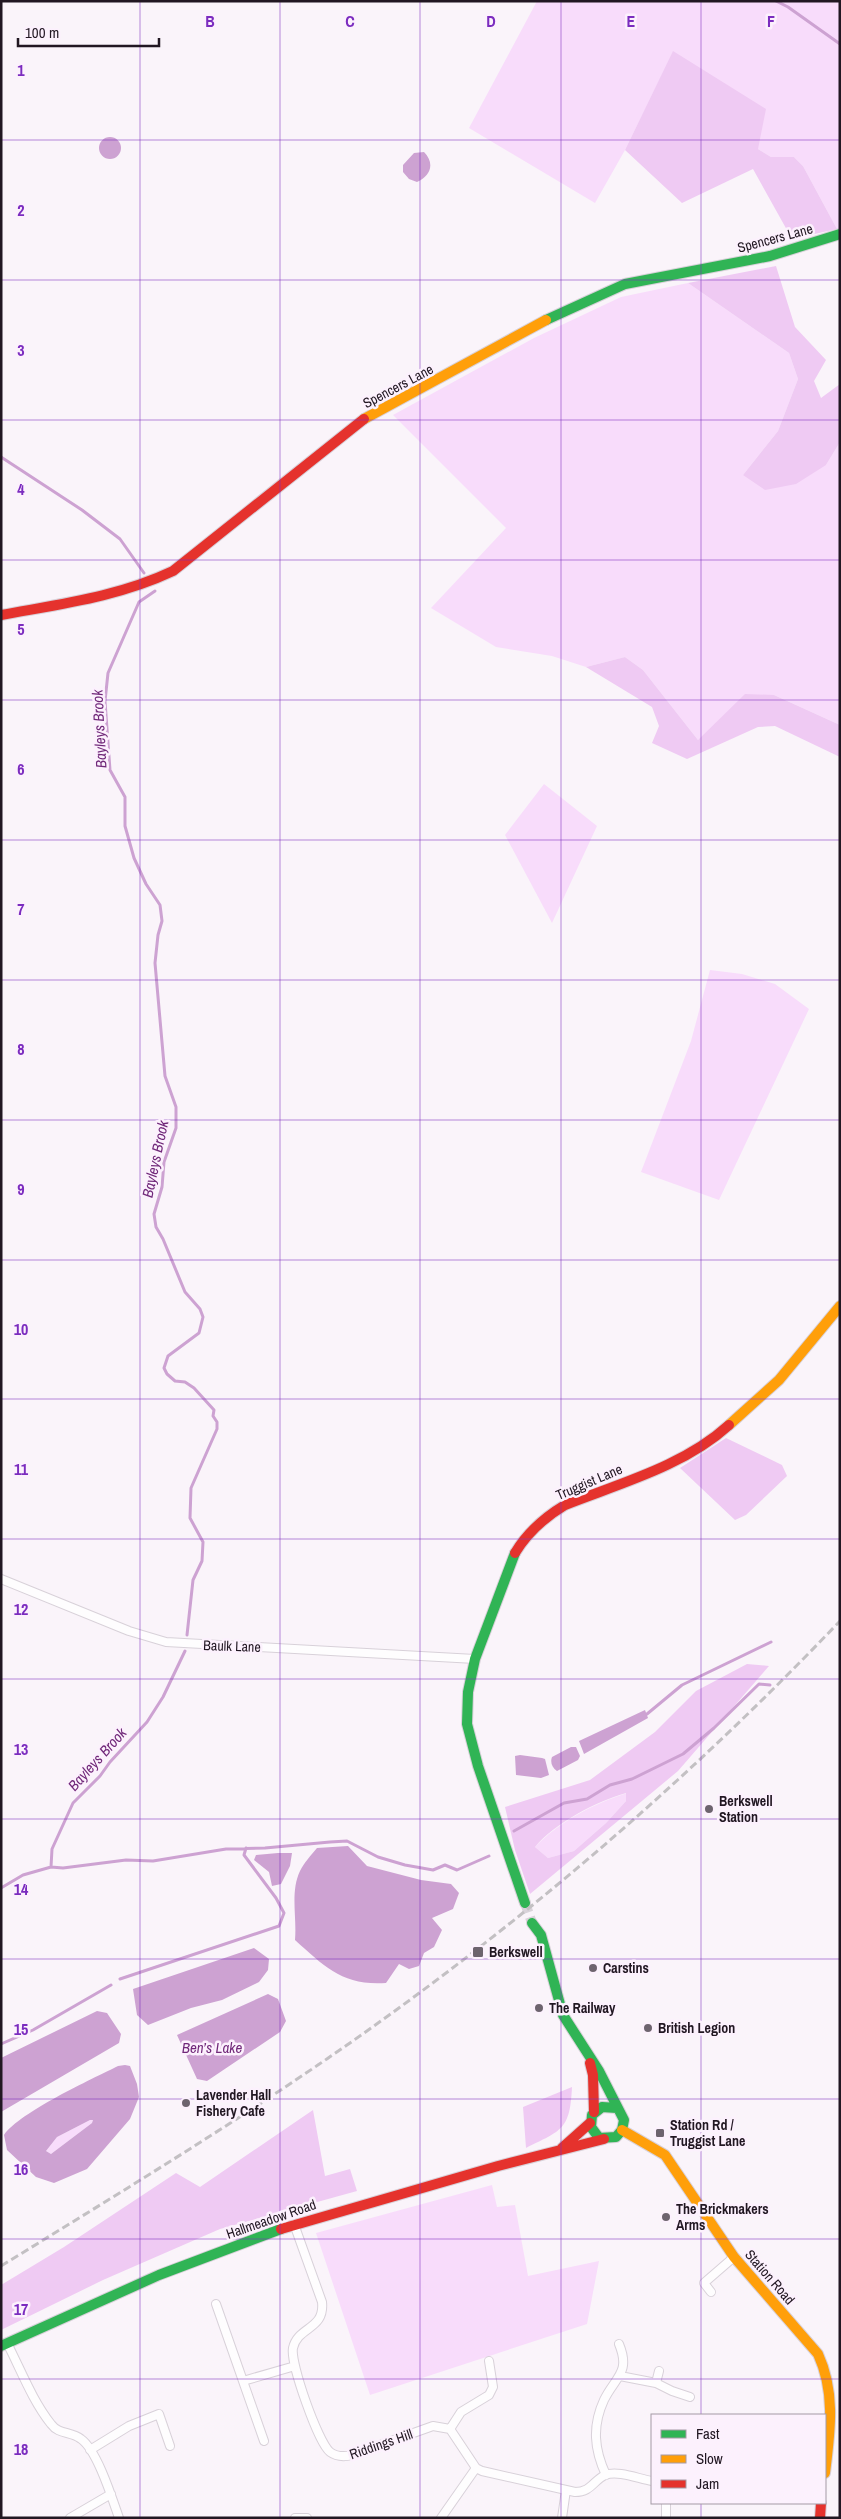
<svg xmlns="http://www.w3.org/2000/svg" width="841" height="2519" viewBox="0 0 841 2519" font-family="'Archivo Narrow',sans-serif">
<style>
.green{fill:#f8dcfb}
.forest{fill:#efcaf3;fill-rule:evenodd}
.water{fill:#cda2d2;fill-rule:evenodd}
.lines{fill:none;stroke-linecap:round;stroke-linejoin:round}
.stream{stroke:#cda2d2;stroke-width:3}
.secondary-tunnel{stroke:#d9d3da;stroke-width:10;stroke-dasharray:10 5;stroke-linecap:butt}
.street-casing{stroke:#d8d1d9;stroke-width:10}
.fast-casing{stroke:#d8d1d9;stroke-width:12}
.slow-casing{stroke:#d8d1d9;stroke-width:12}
.jam-casing{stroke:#d8d1d9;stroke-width:12}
.street{stroke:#fefdfe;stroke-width:8}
.fast{stroke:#30b455;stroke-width:10}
.slow{stroke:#ff9f0a;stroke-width:10}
.jam{stroke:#e5322d;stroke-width:10}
.rail{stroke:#c3c0c3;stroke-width:3;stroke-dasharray:8 4;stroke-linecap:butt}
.grid{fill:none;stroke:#7b2cbf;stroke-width:1;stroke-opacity:0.55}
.poi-dot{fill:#6d646e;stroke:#fcf1fd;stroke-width:2}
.labels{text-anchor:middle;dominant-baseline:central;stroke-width:5;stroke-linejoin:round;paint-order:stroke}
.street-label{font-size:14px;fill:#211722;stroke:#fcf1fd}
.poi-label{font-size:14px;font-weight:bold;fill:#211722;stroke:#fcf1fd;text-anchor:start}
.water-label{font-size:15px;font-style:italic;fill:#71297a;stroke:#fcf1fd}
.grid-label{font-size:16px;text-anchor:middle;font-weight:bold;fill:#7b2cbf;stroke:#fcf1fd;stroke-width:5;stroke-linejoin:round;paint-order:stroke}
</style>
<rect width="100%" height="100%" fill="#faf4fa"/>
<path class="green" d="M537,1H840V228L837,229L803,166L794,157H771L758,149L673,52L625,150L595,203L469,128Z
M688,283L789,353L798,379L778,431L743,475L826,465L840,442V725L774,695L698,740L643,670L625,657L586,667L552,656L496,647L431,608L506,528L393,415L534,338L621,297Z
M544,784L597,826L552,923L505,835Z
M710,970L742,974L775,984L809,1009L719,1200L641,1172L691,1041Z
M627,1793L626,1801L606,1823L574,1851L548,1858L535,1847C560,1821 593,1804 627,1793Z
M90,2120H93L92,2123L51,2154L46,2151L57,2137Z
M492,2185L497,2207L515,2205L528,2276L599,2261L587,2324L370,2395L316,2233Z"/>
<path class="forest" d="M673,51L766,109L758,149L771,157H794L803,166L837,229L792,239L753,169L682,203L625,150Z
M776,266L795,327L826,360L814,381L821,398L840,384V442L826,465L796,484L765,490L743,475L778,431L798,379L789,353L688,283Z
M625,657L643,670L698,740L745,694L774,695L840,725V757L775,726L758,727L687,759L652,743L659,726L652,707L586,667Z
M726,1438L782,1465L787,1476L746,1515L735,1520L680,1468Z
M747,1664L769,1666L678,1771L530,1894L515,1850L505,1807L590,1780L655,1732L696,1691ZM626,1793V1801L606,1823L574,1851L548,1858L535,1847C555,1823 597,1801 626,1793Z
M572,2087C570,2130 562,2130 526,2148L523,2107Z
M313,2110L325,2176L350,2169L357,2191L220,2229L103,2280L1,2330V2285L64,2247L176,2173L200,2187Z"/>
<path class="water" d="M99 148a11 11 0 1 1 22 0a11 11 0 1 1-22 0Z
M424,152C435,163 431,176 417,182L409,179L403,172V165L414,153Z
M645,1710L648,1718L584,1754L579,1741Z
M571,1747H576L580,1756L578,1760L557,1771C552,1768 550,1762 552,1757Z
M520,1755L542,1758L545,1759L549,1775L541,1778L516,1775L515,1756Z
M348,1846L367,1866L421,1880L451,1884L459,1893L453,1909L432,1918L442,1930L434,1947L424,1953L419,1966L409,1969L399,1964L386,1983C343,1986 325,1967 295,1940C297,1917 290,1892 300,1871C304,1863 311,1855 317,1848Z
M278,1853H292L290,1866L281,1884L272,1886L269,1872L254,1860L256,1855Z
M254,1948L269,1959L268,1970L259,1982L222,2000L191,2008L148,2025L137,2015L133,1989Z
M268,1994L278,1999L286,2021L280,2032L207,2081L197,2079L177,2035Z
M97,2011L107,2013L121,2034L119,2043L1,2112V2058Z
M125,2065L130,2066L137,2084L139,2097L130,2119L87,2169L54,2183L36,2177L7,2150L4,2135C20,2112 92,2079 118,2066ZM90,2120H93L92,2123L51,2154L46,2151L57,2137Z"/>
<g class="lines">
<path class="stream" d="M776,1L788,7L840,44
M1,457L82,510L120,539L144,573
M155,591L139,602L108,673L105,701L110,770L125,797V826L134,858L146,884L160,905L162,921L158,935L155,963L165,1076L176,1107V1128L164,1162L162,1187L154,1214L156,1227L163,1239L185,1292L200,1309L203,1317L199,1333L168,1356L164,1368L167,1374L175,1381L185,1382L194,1388L214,1410L213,1416L217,1422V1429L191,1488L190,1518L203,1542L202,1561L193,1580L187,1635
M647,1714L682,1685L771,1642
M514,1831L564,1803L587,1799L610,1785L632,1779L683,1754L714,1728L759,1684L770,1685
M51,1867L52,1849L73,1803L100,1776L110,1762L147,1722L163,1697L185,1651
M1,1888L23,1875L51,1867L63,1868L126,1860L153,1861L226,1849L265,1848L330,1842L347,1841L378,1857L405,1865L433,1870L445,1865L457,1870L489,1856
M120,1979L279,1926L284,1913L276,1898L244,1855L246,1848
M1,2044L33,2030L111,1985"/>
<path class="secondary-tunnel" d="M525,1903L532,1923"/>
<defs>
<path id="street" d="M1,1579L129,1631L166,1642L475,1659
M294,2224L322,2302C325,2330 298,2326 293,2348C290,2363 318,2442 330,2452C337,2457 344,2457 352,2455L433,2426L450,2429L476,2468L482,2471L575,2492C591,2492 593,2481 605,2475C618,2470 639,2479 652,2481
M711,2292L704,2283L734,2257
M216,2304L264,2441
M7,2343C21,2370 32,2400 51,2424C59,2435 71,2431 81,2439C97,2450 112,2498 119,2518
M620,2376L656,2383L659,2371
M243,2381L295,2366
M656,2383L672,2391L690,2397
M450,2429L461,2412L489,2395L493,2387L489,2361
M90,2450L129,2426L159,2414L170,2446
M606,2475C594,2449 592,2426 604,2400C615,2377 631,2373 619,2344
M666,2503V2518
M70,2518L111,2494
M295,2518H307
M441,2518L476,2468
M562,2518L566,2490"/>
<path id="fast" d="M546,320L625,284L770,256L840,234
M515,1553L475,1659L468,1692L467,1724L478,1766L525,1903
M532,1923L541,1935L563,2015L599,2071L624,2120L622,2130L616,2137L599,2138L591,2127L592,2115L602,2107L617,2108
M1,2346L159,2275L281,2229"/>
<path id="slow" d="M364,419L546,320
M729,1425L779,1380L840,1306
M622,2130L665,2155L734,2257L818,2354C836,2393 830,2432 825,2473"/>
<path id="jam" d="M1,615C60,604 118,597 173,571L364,419
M515,1553C527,1533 545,1517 565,1505C621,1483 684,1466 729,1425
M590,2063L593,2075L594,2112
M562,2148L590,2123
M281,2229L498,2166L604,2139
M820,2518L821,2503"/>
</defs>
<use href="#street" class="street-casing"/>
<use href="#fast" class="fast-casing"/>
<use href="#slow" class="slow-casing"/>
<use href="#jam" class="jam-casing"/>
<use href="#street" class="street"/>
<use href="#fast" class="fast"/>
<use href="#slow" class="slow"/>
<use href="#jam" class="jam"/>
<path class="rail" d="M1,2266C118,2194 235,2123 347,2045C526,1920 690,1778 840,1621"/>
</g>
<path class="grid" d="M140,1V2518M280,1V2518M420,1V2518M561,1V2518M701,1V2415M1,140H840M1,280H840M1,420H840M1,560H840M1,700H840M1,840H840M1,980H840M1,1120H840M1,1260H840M1,1399H840M1,1539H840M1,1679H840M1,1819H840M1,1959H840M1,2099H840M1,2239H840M1,2379H840M701,2503V2518"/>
<g class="poi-dot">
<circle cx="709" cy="1809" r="5"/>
<rect x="472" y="1946" width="12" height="12" rx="2.5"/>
<circle cx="593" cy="1968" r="5"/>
<circle cx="539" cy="2008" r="5"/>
<circle cx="648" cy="2028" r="5"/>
<circle cx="186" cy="2103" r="5"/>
<rect x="655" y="2128" width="10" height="10" rx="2.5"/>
<circle cx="666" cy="2217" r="5"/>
</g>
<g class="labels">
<g class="street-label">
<text transform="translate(775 238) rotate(-15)">Spencers Lane</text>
<text transform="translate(398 386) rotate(-28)">Spencers Lane</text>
<text transform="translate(589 1482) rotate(-23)">Truggist Lane</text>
<text transform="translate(232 1646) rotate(2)">Baulk Lane</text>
<text transform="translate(271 2219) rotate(-19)">Hallmeadow Road</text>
<text transform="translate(770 2277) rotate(49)">Station Road</text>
<text transform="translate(381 2444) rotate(-19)">Riddings Hill</text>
</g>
<g class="poi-label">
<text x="719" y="1801">Berkswell<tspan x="719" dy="16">Station</tspan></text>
<text x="489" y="1952">Berkswell</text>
<text x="603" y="1968">Carstins</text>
<text x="549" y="2008">The Railway</text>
<text x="658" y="2028">British Legion</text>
<text x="196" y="2095">Lavender Hall<tspan x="196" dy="16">Fishery Cafe</tspan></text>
<text x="670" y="2125">Station Rd /<tspan x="670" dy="16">Truggist Lane</tspan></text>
<text x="676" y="2209">The Brickmakers<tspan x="676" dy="16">Arms</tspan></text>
</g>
<g class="water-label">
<text transform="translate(99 729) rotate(-93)">Bayleys Brook</text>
<text transform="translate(155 1159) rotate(-78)">Bayleys Brook</text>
<text transform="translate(97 1759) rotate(-48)">Bayleys Brook</text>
<text x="212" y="2047">Ben’s Lake</text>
</g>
</g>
<g class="grid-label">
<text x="210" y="27">B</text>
<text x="350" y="27">C</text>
<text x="491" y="27">D</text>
<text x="631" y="27">E</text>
<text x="771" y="27">F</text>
<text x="21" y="76">1</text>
<text x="21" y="216">2</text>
<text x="21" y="356">3</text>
<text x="21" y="495">4</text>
<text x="21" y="635">5</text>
<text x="21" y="775">6</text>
<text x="21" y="915">7</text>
<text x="21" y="1055">8</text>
<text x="21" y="1195">9</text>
<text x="21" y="1335">10</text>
<text x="21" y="1475">11</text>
<text x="21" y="1615">12</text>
<text x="21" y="1755">13</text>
<text x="21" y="1895">14</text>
<text x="21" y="2035">15</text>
<text x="21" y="2175">16</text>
<text x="21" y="2315">17</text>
<text x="21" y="2455">18</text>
</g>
<rect width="841" height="2519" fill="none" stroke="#211722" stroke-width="5"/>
<rect x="651" y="2414" width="175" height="90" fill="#fcf1fd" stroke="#a49aa5"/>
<rect x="661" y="2430" width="25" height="8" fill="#30b455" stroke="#a49aa5"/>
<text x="696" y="2439" font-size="15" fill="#211722">Fast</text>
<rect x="661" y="2455" width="25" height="8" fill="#ff9f0a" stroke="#a49aa5"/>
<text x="696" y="2464" font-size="15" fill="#211722">Slow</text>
<rect x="661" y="2480" width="25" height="8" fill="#e5322d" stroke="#a49aa5"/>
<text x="696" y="2489" font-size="15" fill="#211722">Jam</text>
<path d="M18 38v8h141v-8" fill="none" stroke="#211722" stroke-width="2.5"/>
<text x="25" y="38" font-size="15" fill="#211722" stroke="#fcf1fd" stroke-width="4" paint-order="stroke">100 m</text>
</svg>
